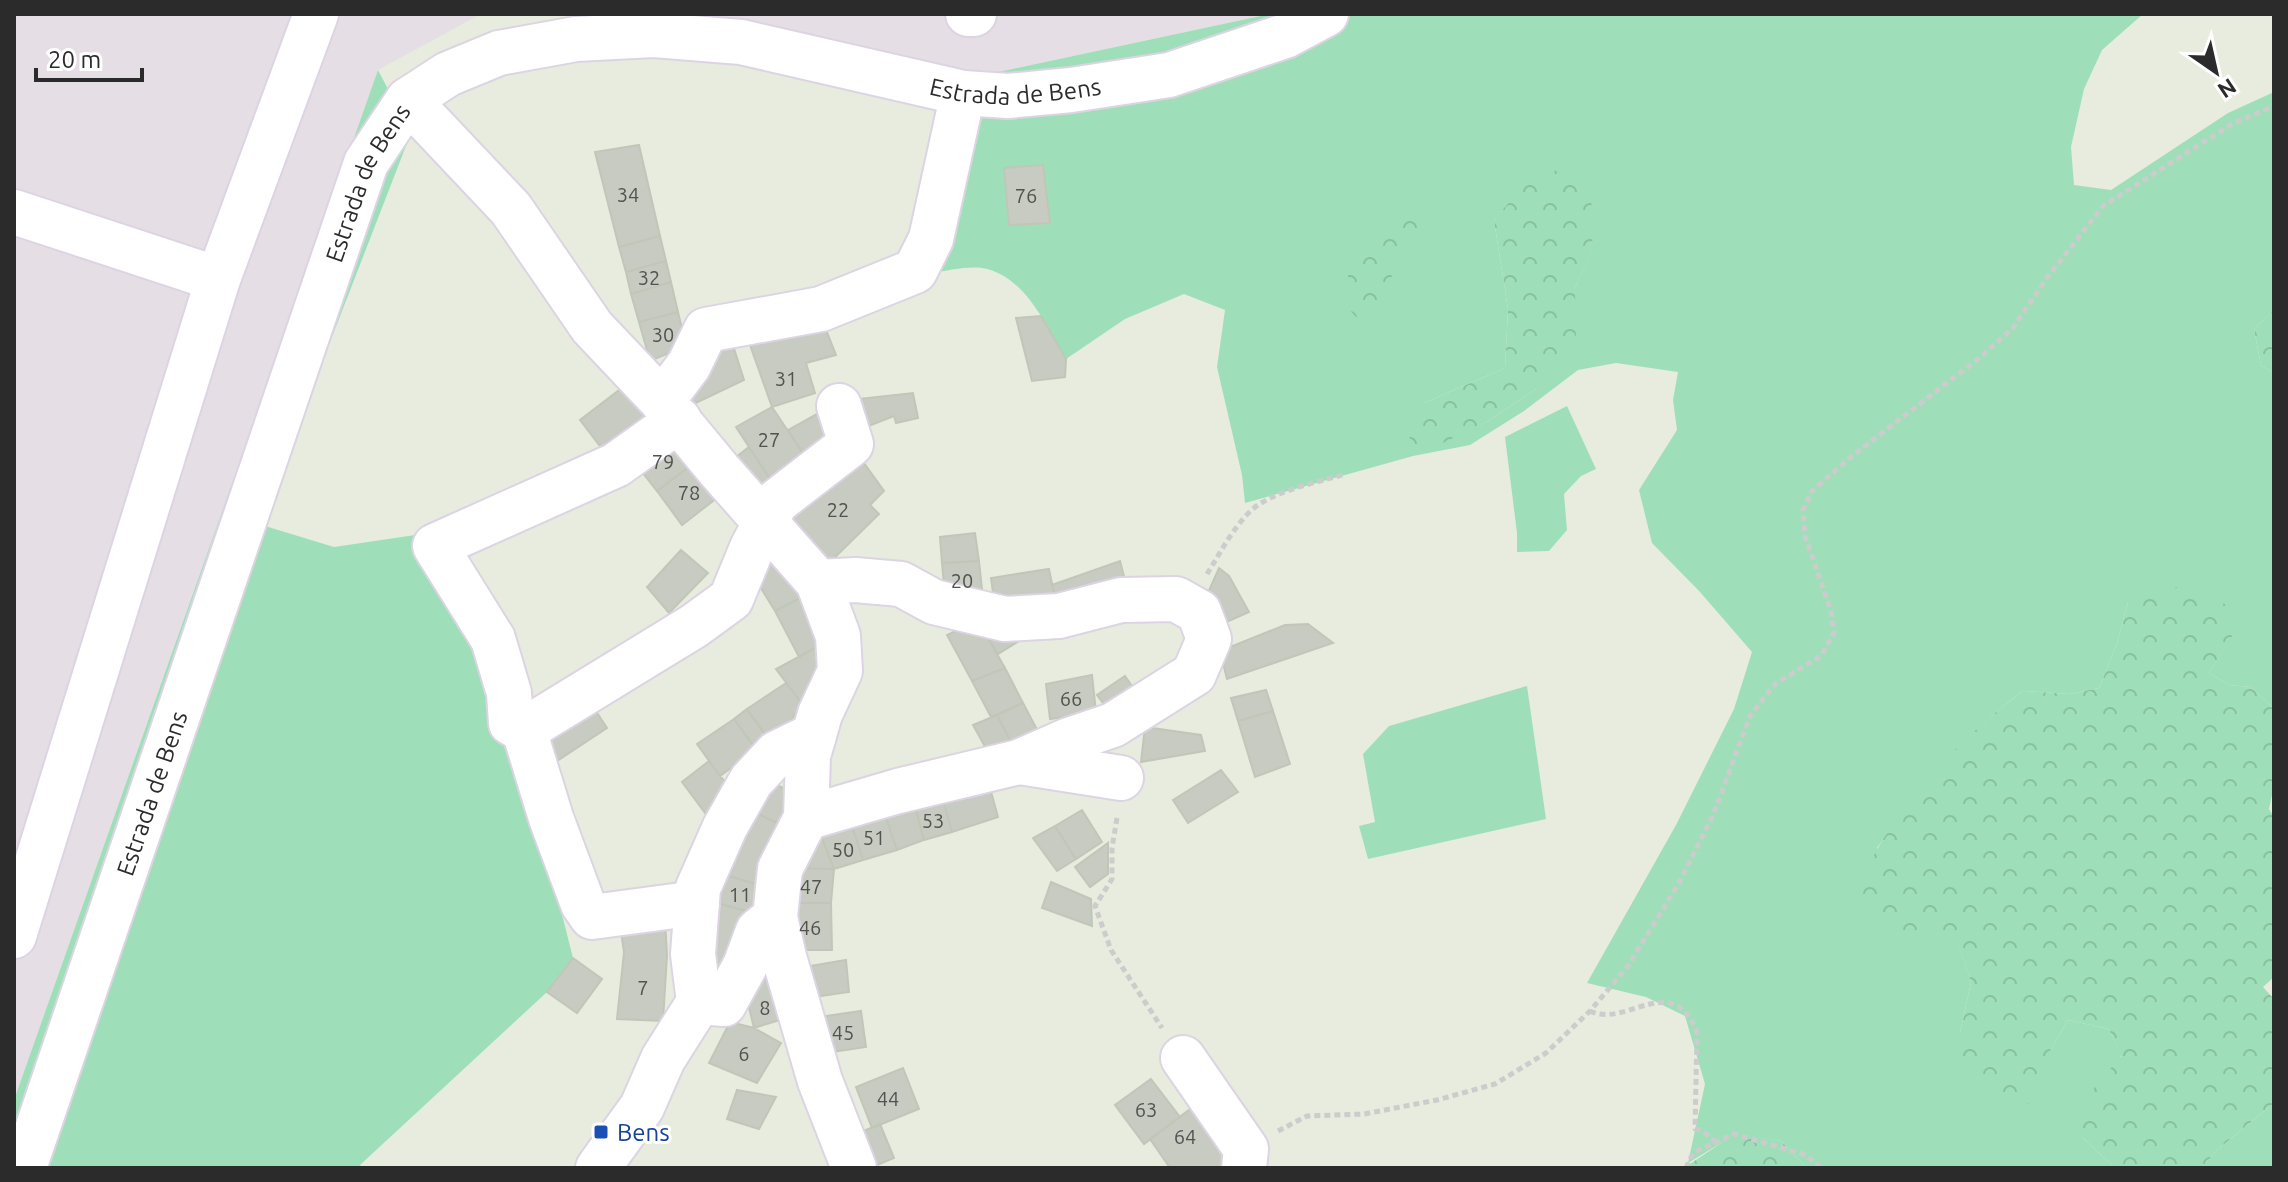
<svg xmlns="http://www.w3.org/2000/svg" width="2288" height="1182" viewBox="0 0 2288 1182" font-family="Ubuntu,sans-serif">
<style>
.industrial{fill:#e5dee5}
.grass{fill:#9edfba;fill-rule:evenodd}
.forest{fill:url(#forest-crowns)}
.building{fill:#c7cbc1;stroke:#c1c7b8;stroke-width:2}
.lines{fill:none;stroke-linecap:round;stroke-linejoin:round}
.minor-casing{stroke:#dcd4e3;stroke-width:48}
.path{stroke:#ccc;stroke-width:5;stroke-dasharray:6 4;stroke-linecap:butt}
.minor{stroke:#fff;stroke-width:44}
.transit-dot{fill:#1a4fb4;stroke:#fff;stroke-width:3}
.labels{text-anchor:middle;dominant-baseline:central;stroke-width:6;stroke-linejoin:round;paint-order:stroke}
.number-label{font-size:20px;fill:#525350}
.street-label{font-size:24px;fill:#2b2b2b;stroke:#fff}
.transit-label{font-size:24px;fill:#164399;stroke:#fff;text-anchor:start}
</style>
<defs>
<pattern id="forest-crowns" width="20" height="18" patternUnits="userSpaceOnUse" patternTransform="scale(2)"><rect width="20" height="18" fill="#9edfba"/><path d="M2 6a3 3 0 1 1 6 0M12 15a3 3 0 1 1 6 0" fill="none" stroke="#88c0a0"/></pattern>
</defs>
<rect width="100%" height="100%" fill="#e7ecde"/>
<path class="industrial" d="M14,14H481L378,70L14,1100Z
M694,14H1270L989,74Z"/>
<path class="grass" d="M1270,14H2143L2102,50L2084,89L2071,147L2074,185L2111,190L2228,113L2274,92V310L2254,329L2261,365L2274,374V709L2251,687L2229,685L2209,673L2241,620L2128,602L2117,643L2099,688L2070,694L2023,691C1960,738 1923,786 1877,848L1956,937L1971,982L1960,1033L2050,1051L2068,1020L2109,1029L2121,1055L2082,1137L2115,1168H1807L1781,1141L1736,1134L1688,1163L1705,1084L1685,1016L1646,997L1587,983L1676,825L1734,709L1752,652L1700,592L1652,543L1639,490L1677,430L1673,400L1678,372L1616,363L1578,370L1524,411L1470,445L1413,456L1245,503L1242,475L1217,367L1225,310L1184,294L1125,319L1066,359C1046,326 1025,275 982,268C967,266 947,271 931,273L950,196L976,139L989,74ZM1509,204L1592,249L1575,288L1574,314L1536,389L1488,421L1458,435L1424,403L1505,368L1508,309L1494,220Z
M378,70L411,133L313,386L265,526L334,547L422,534L526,773L573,958L547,992L360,1165L362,1168H14V1100Z
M1567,406L1596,469L1581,476L1564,494L1567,530L1549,551L1517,552V533L1505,437Z
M1527,686L1546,819L1368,859L1359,826L1375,822L1363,754L1389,726Z
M2274,1103V1168H2202L2217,1150Z"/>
<path class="forest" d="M1557,170L1586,180L1593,211L1592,250L1575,288L1576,348L1536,389L1488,421L1443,443L1417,446L1407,435L1409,419L1424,403L1505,368L1508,309L1494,220L1524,185Z
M1432,217L1433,227L1395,261L1383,316L1357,318L1348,308V274L1370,238L1401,222Z
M2274,310V374L2261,365L2254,329Z
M2180,586L2216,596L2242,620L2209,673L2229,685L2251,687L2274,709V786L2269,809L2274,817V977L2263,987L2274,999V1103L2217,1150L2202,1168H2115L2082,1137L2079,1106L2121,1056L2109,1029L2068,1020L2050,1051L2028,1104L1997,1107L1962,1075L1960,1033L1971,982L1956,938L1909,941L1873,918L1862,893C1867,878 1870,859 1879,846C1916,786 1967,733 2023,691L2070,694L2099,688L2117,643L2128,602Z
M1736,1133L1781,1141L1807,1168H1684Z"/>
<path class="building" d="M639,145L660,236L619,247L595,152Z
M1043,165L1050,223L1009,225L1004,168Z
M660,236L666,261L626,272L619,247Z
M666,261L671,282L631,294L626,272Z
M671,282L678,312L639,322L631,294Z
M678,312L686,346L650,361L639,322Z
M1041,316L1066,359L1065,377L1032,381L1016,318Z
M823,322L836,355L806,363L815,393L772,407L750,345Z
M730,336L744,380L683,409Z
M631,381L661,421L606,454L580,420Z
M913,393L918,418L896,423L894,416L861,429L849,400Z
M772,407L806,458L772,482L736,427Z
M828,408L841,434L806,458L788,430Z
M670,431L695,462L657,491L632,459Z
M749,447L772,482L750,497L727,464Z
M695,462L722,494L682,525L657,491Z
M864,463L884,491L870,505L879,514L830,562L788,520Z
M975,533L979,561L942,563L940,537Z
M681,550L708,573L669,613L647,587Z
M781,557L804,596L775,611L753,575Z
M979,561L983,599L945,598L942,563Z
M1120,561L1128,592L1056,603L1052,585Z
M1219,568L1229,576L1249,612L1215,627L1203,604Z
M1049,569L1056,603L995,607L991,578Z
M804,596L828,641L799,657L775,611Z
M978,621L1022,639L998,654Z
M978,621L1005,668L972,681L947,635Z
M1308,624L1333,643L1227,679L1220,651L1285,625Z
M828,641L803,705L776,669Z
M1005,668L1023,703L991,717L972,681Z
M1092,675L1096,712L1050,719L1046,684Z
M1125,676L1139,696L1112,715L1097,695Z
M786,683L803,705L786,726L769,740L747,709Z
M1266,690L1273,711L1238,721L1231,698Z
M590,702L607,728L554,763L537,736Z
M1023,703L1043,741L1017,753L997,715Z
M747,709L769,740L756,749L734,719Z
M1273,711L1290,764L1255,777L1238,721Z
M997,715L1017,753L993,761L973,725Z
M734,719L756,749L720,776L697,744Z
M1145,727L1201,735L1205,751L1141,762Z
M709,761L733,793L717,829L682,782Z
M1221,770L1238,792L1188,823L1173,800Z
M769,781L799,796L782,825L749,810Z
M990,788L998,817L952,832L943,800Z
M943,800L952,832L924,840L915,807Z
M915,807L924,840L897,850L885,815Z
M749,810L782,825L762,886L726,875Z
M1082,810L1102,842L1076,859L1055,826Z
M885,815L897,850L863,860L851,823Z
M851,823L863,860L834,869L822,838Z
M1055,826L1076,859L1057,871L1033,838Z
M822,838L834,869L791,868L800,849Z
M1108,843V874L1090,887L1075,867Z
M791,868L834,869L831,903H787Z
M726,875L762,886L754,913L717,903Z
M1051,882L1091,899L1092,926L1042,908Z
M717,903L754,913L712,992Z
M787,903H831L832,950H790Z
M665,919L667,955L663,1021L617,1019L624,952L620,925Z
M573,958L602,979L577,1013L547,992Z
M846,960L849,992L821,996L809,990L804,967Z
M774,974L783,1019L754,1028L746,995L750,978Z
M861,1011L866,1047L825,1053L819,1017Z
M730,1022L754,1028L781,1043L757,1083L709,1063Z
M903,1068L919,1109L872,1128L856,1087Z
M1151,1079L1180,1117L1144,1144L1115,1105Z
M737,1090L776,1097L759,1129L727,1119Z
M1193,1107L1232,1164L1220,1168H1170L1150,1139Z
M880,1124L894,1158L870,1168L854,1135Z"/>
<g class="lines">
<defs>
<g id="minor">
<path d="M968,14H974"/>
<path d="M408,100L511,209L592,327L662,401L719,470L818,582L838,636L840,671L820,714L808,756L806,818L780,869L775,917L784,957L820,1081L854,1168"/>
<path d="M14,212L218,279"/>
<path d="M662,401L689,365L706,330L821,309L915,271L931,239L963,93"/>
<path d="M524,730L511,723L509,693L493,639L435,546L616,465L679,420"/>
<path d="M1019,762L1121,778"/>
<path d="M806,818L898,791L1019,762L1069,740L1113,725L1194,674L1209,639L1199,612L1176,599L1121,600L1059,616L1005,619L934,602L901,584L855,580L818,582"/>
<path d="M697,903L592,917L583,904L551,818L524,730L694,626L731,599L752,548L776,502L851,444L839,406"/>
<path d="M14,936L218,279L316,14"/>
<path d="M699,1002L724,1004L745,966L758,931L775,917"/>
<path d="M1183,1058L1246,1149L1244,1168"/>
<path id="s1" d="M24,1168L366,163L408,100L448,74L499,53L576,39L654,35L741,42L963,93L1008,96L1071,90L1169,75L1285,36L1326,14"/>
<path d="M598,1168L642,1107L663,1059L699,1002L693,954L698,888L725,827L751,781L777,753L814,735"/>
</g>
</defs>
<use href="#minor" class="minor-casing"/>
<path class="path" d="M1207,574C1221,552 1238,517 1261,503C1287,488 1318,482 1346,474
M1117,818L1112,848V879L1095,906L1111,950L1162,1028
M1590,1011C1626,1029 1672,969 1697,1032L1695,1129L1703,1131L1716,1143
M1278,1131L1307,1116L1364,1114L1437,1100L1495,1084L1546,1053L1590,1011L1628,966L1679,883L1714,813L1750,716L1775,684L1821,656L1834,633L1831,611L1805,536L1803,510L1812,491L1852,456L1978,359L2013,328L2046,279L2103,206L2232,124L2274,106
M1686,1168L1693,1153L1734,1134L1806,1155L1821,1168"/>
<use href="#minor" class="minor"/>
</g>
<rect class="transit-dot" x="593" y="1124" width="16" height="16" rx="4"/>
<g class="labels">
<g class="number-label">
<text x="628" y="194">34</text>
<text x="1026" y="195">76</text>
<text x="649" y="277">32</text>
<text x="663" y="334">30</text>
<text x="786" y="378">31</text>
<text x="769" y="439">27</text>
<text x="663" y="461">79</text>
<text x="689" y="492">78</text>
<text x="838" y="509">22</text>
<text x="962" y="580">20</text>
<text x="1071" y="698">66</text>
<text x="933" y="820">53</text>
<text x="874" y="837">51</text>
<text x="843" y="849">50</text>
<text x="811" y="886">47</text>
<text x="740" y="894">11</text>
<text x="810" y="927">46</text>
<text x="643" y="987">7</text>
<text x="765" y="1007">8</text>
<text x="843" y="1032">45</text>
<text x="744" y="1053">6</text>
<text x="888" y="1098">44</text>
<text x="1146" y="1109">63</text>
<text x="1185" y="1136">64</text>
</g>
<g class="street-label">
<text stroke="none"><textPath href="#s1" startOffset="1764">Estrada de Bens</textPath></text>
<text stroke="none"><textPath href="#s1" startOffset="1044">Estrada de Bens</textPath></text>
<text stroke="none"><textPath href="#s1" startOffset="396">Estrada de Bens</textPath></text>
</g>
<g class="transit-label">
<text x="617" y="1132">Bens</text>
</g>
</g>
<rect width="2288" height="1182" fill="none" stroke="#2b2b2b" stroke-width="32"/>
<g transform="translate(2216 72) rotate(146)" stroke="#ffffff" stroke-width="6" paint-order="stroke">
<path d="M0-6L14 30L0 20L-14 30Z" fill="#2b2b2b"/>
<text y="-12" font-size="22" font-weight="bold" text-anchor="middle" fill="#2b2b2b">N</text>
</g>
<path d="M36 68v12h106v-12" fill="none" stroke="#2b2b2b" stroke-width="4"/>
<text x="48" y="68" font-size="24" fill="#2b2b2b" stroke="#ffffff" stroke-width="6" paint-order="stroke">20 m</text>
</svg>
